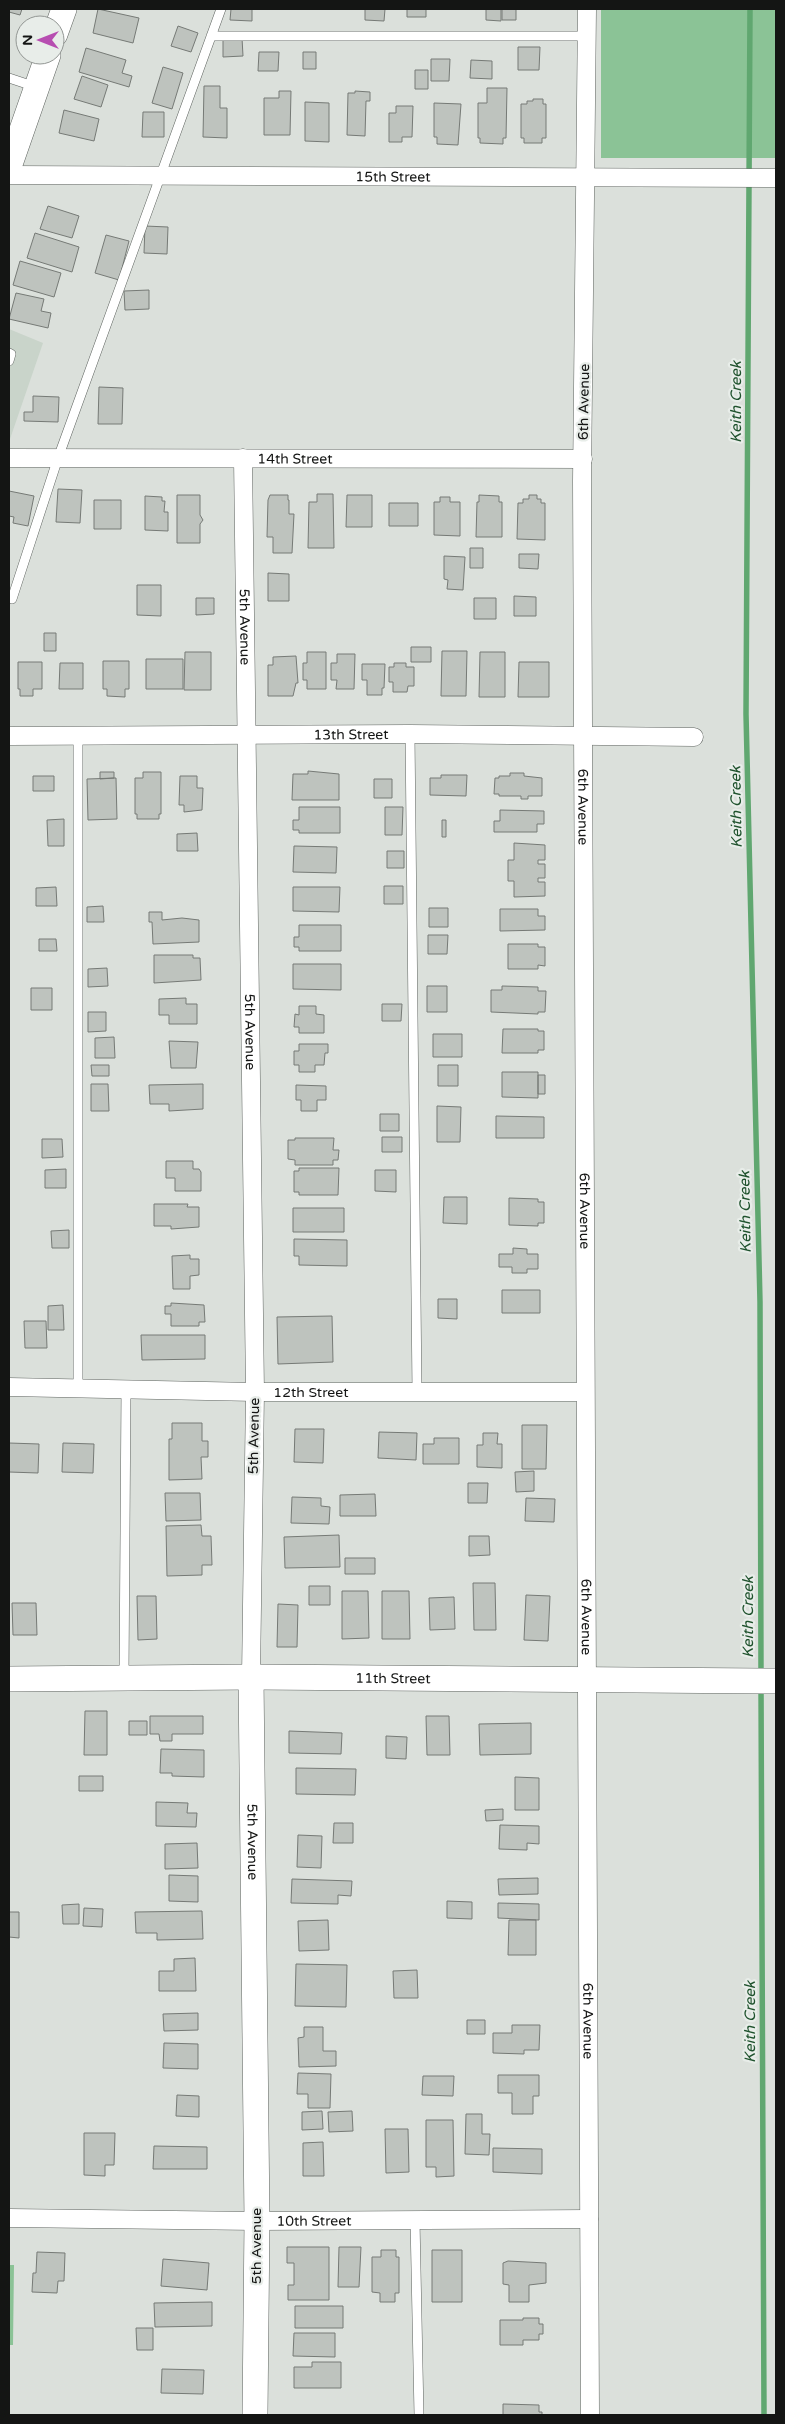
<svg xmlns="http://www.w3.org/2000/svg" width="785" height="2424" viewBox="0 0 785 2424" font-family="'Varela Round',sans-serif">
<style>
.built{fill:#c9d4ca}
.green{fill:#8bc396}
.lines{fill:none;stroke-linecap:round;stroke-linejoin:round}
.stream{stroke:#60a770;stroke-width:5.5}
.building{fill:#bec3be;stroke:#767a76}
.service-casing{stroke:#5f6460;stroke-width:10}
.minor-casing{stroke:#5f6460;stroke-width:19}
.secondary-casing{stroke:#5f6460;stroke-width:26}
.service{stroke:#fff;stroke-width:9}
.minor{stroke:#fff;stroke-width:18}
.secondary{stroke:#fff;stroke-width:25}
.labels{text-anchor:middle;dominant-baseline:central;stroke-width:4.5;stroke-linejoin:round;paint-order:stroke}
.street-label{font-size:14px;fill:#141514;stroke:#e8ede9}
.water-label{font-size:15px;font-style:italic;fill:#1f522d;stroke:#e8ede9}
</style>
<rect width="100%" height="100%" fill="#dbe0db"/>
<path class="built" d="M9,329L43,343L9,442Z"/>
<path class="green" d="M601,9H776V158H601Z
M9,2265H14L13,2345H9Z"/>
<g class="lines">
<path class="stream" d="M750,9L746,714L760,1302L761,1674
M761,1686L764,2415"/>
</g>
<path class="building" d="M9,9H22L20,15L9,12Z
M98,9L139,18L133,43L93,33Z
M231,9H252V21L230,20Z
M365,9H385L384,21L365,20Z
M407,9H426V17H407Z
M486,9H501V21L486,20Z
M502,9H516V20H502Z
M178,26L198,33L191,52L171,46Z
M242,38L243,56L223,57V39Z
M518,47H540L539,70H518Z
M86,48L126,60L122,73L132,76L129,87L79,72Z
M259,52H279L278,71H258Z
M303,52H316V69H303Z
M431,59H450L449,81H431Z
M471,60L492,61V79L470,78Z
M163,67L183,73L172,109L152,103Z
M415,70H428V89H415Z
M82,76L108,85L101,107L74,99Z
M204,86H220V108H227V138L203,137Z
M487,88H507L506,138H503V144L480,143V138H478V103H487Z
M279,91H291L290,135H264V98H279Z
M355,91L370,92V101H366L365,136L347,135L348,93H355Z
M533,99H543V104H546V138H542V143H524V138H521V104H527V101H533Z
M305,102L329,103V142L305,141Z
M434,103L461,104L458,145L437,144V137H434Z
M396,106H413L412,137H402V142H389V113H396Z
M64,110L99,119L94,141L59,133Z
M143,112H164V137H142Z
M48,206L79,216L72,238L40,229Z
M145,226L168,227L167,254L144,253Z
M35,233L79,247L72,272L27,258Z
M106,235L129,241L119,280L95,273Z
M20,261L61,273L54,297L13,285Z
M149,290V309L125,310L124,291Z
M16,293L44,299L41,311L51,313L48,328L9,319Z
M99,387L123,388L122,424H98Z
M33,396L59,397L58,422L24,421V412H33Z
M58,489L82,490L80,523L56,522Z
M9,491L34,496L28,526L13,523L14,517L9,516Z
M317,494H333L334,548H308L309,502H317Z
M177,495H200V515L203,520L200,524V543H177Z
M270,495H288V500H289V514H294L292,553H273V537H267L268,500Z
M347,495H372V527H346Z
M479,495L499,496V502H502V537H476L477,502H479Z
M529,495H537V499H541V503H545V540L517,539L518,503H523V499H529Z
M145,496L162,497V501H165L164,512H168V531L145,530Z
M440,497H450V502H460V536L434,535V502H440Z
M94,500H121V529H94Z
M389,503H418V526H389Z
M470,548H483V568H470Z
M519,554H539L538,569L519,568Z
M444,556L465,557L463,590L447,589L448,580L444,579Z
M268,573L289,574V601H268Z
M137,585H161V616L137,615Z
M514,596L536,597V616H514Z
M196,598H214V614L196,615Z
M474,598H496V619H474Z
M44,633H56V651H44Z
M411,647H431V662H411Z
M442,651H467L466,696H441Z
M185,652H211V690H184Z
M307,652H326V689H307V680H303V663H307Z
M480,652H505V697H479Z
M337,654H355L354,689H336L337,680H331V663H337Z
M296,656L298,683H296L293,696H268V665H273V657Z
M146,659H183V689H146Z
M103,661H129V689H125V697L107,696V689H103Z
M18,662H42V689H33V696H20V689H18Z
M519,662H549V697H518Z
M60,663H83V689H59Z
M394,663H406V667H414V686H408L407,692H393V682H389V667H394Z
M362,664H385L384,688H382V695H367V680H362Z
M308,771L339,774V800H292L293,774H308Z
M100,772H114V778L100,779Z
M143,772H161V814H159V819H137V814H135V778H143Z
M510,773H524V776L542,778V796H528V799H521V796H499V794H494L495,778H499V776H510Z
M441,775H467L466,796L430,795V778H441Z
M33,776H54V791H33Z
M180,776H197V788H203L202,810L184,812V805H179Z
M116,778L117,819L88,820L87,779Z
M374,779H392V798H374Z
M299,807H340V833H299V830H293V820H299Z
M385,807H403L402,835H385Z
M500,810L544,811V824H537V832H494V821H500Z
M64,819V846H48L47,820Z
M442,820H446V837H442Z
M197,833L198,851H177V834Z
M514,843L545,845V860H538V864H545V878H538V882H545V896L514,897V881H508V860H514Z
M294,846L337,847L336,873L293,872Z
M387,851H404V868H387Z
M384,886H403V904H384Z
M56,887L57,906H36V888Z
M293,887H340L339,912L293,911Z
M103,906L104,922H87V907Z
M429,908H448V927H429Z
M500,909H538V916H545V930L500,931Z
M149,912H162V920L182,918L199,920V942L153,944L152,922H149Z
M299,925H341V951H299V947H294V937H299Z
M428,935H448L447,954H428Z
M39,939H56L57,951H39Z
M508,944H538V947H545V966L538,965V969H508Z
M154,955H193V958H200L201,980L154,983Z
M293,964H341V990L293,989Z
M107,968L108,986L88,987V969Z
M427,986H447V1012H427Z
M502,986L538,987V991H546L545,1012H538V1014L491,1012V990H502Z
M31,988H52V1010H31Z
M186,998V1004H197V1024H169V1015H159V999Z
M382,1004H402L401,1021H382Z
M299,1006H316V1014L324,1015V1033H299V1027H294L295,1014L299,1015Z
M88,1012H106V1031L88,1032Z
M503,1029H538V1031H544V1050H538V1053H502Z
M433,1034H462V1057H433Z
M114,1037L115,1058H95V1038Z
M169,1041L198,1042L196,1068H171Z
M299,1044H328V1053H325L324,1065H315V1072H299V1065H294V1051H299Z
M91,1065H109V1076H92Z
M438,1065H458V1086H438Z
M502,1072H538V1098L502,1097Z
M538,1075H545V1094H538Z
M91,1084H108L109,1111H91Z
M203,1084V1109L169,1111V1104H150L149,1085Z
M296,1085L326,1086V1100H317V1111H301V1100H296Z
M437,1106L461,1107L460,1142H437Z
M380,1114H399V1131H380Z
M496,1116L544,1117V1138H496Z
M382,1137H402V1152H382Z
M295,1138H334L333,1150H339L338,1160H333V1165H295V1160L288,1159V1140H295Z
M42,1139H62L63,1157L42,1158Z
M166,1161H193V1169H199L201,1172V1191H175V1178H166Z
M299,1168H339L338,1195H299V1192H294V1171H299Z
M66,1169V1188H45V1170Z
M375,1170H396V1192L375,1191Z
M444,1197H467V1224L443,1223Z
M509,1198L538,1199V1202H544V1223H538V1226L509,1225Z
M154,1204H188L187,1207H199V1227L171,1229V1226H154Z
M293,1208H344V1232H293Z
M69,1230V1248H52L51,1231Z
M294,1239L347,1240V1266L299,1265V1256H294Z
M513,1248L527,1249V1254H538V1269H527V1273H512V1267H499V1254H513Z
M190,1255V1259H199V1275L190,1276V1289H173L172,1256Z
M502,1290H540V1313H502Z
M438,1299H457V1319L438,1318Z
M171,1303L204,1305L205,1322H199V1326H171V1314H165V1306H171Z
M63,1305L64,1330H48V1306Z
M332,1316L333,1362L278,1364L277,1317Z
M24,1321H46L47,1348H25Z
M141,1335H205V1359L142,1360Z
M172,1423H202V1441H208V1457H201L202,1479L169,1480V1439H172Z
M522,1425H547L546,1469H522Z
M295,1429H324L323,1463L294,1462Z
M379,1432L417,1433L416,1460L378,1458Z
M483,1433H498L497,1444H502V1468L477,1467V1445H483Z
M434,1438H459V1464H423V1444H434Z
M9,1443L39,1444L38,1473L9,1472Z
M63,1443L94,1444L93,1473L62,1472Z
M534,1471V1491L516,1492L515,1472Z
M468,1483H488L487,1503H468Z
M165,1493H200L201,1520L166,1521Z
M375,1494L376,1516H340V1495Z
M292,1497L321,1498V1506L330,1507L329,1524L291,1523Z
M526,1498L555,1499L554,1522L525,1521Z
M201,1525L202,1536H211L212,1565H202V1575L167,1576L166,1526Z
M339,1535L340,1567L285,1568L284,1537Z
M469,1536H489L490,1555L469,1556Z
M345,1558H375V1574H345Z
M473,1583H495L496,1630H474Z
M309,1586H330V1605H309Z
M342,1591H368L369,1638L342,1639Z
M382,1591H409L410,1639H382Z
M526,1595L550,1596L548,1641L524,1640Z
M137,1596H156L157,1639L138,1640Z
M454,1597L455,1629L430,1630L429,1598Z
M12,1603H36L37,1635H13Z
M278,1604L298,1605L297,1647H277Z
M85,1711H107V1755H84Z
M150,1716H203V1734H172V1741H160L159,1734H150Z
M426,1716H449L450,1755H427Z
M129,1721H147V1735H129Z
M531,1723V1754L480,1755L479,1724Z
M289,1731L342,1733L341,1754L289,1753Z
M386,1736L407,1737L406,1759L386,1758Z
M161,1749L204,1750V1777L172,1776V1773H160Z
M296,1768L356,1769L355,1795L296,1794Z
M79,1776H103V1791H79Z
M515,1777L539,1778V1810H515Z
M156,1802L188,1803L187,1813H197L196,1827L156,1826Z
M503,1809V1820L486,1821L485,1810Z
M334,1823H353V1843H333Z
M500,1825L539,1826V1844L527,1843V1850L499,1849Z
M298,1835L322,1836L321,1868L297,1867Z
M197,1843L198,1868L165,1869V1844Z
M169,1875L198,1876V1902L169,1901Z
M538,1878V1894L499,1895L498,1879Z
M292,1879L352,1881L351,1896L338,1895V1904L291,1903Z
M447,1901L472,1902V1919L447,1918Z
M498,1903L539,1904V1920L498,1918Z
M79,1904V1924H63L62,1905Z
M84,1908L103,1909L102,1927L83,1926Z
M202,1911L203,1939L157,1940V1933H136L135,1912Z
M9,1912H19V1938L9,1937Z
M328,1920L329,1950L299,1951L298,1921Z
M509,1920H536V1955H508Z
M195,1958L196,1991H159V1971H174V1959Z
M296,1964L347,1965L346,2007L295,2006Z
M417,1970L418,1998H394L393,1971Z
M198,2013V2030L164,2031L163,2014Z
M467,2020H485V2034H467Z
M512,2025H540L539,2050H524V2054L493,2053V2033H512Z
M304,2027H323V2051H336V2066L299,2067L298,2038L304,2037Z
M164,2043L198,2044V2069L163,2068Z
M298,2073L331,2074L330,2108H308V2094H297Z
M498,2075H539V2096H533V2114H512V2093H498Z
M423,2076H454L453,2096L422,2095Z
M177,2095L199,2096V2117L176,2116Z
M322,2111L323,2129L302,2130V2112Z
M352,2111L353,2131L329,2132L328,2112Z
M466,2114H482V2134H490L489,2155L465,2154Z
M426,2120H453L454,2176L436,2177V2167H426Z
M385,2129H408L409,2172L386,2173Z
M84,2133H115L114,2165H105V2176L84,2175Z
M323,2142L324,2176H303V2143Z
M154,2146L207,2147V2169H153Z
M493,2148L542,2149V2174L493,2172Z
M287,2247H329V2300H288V2285H294V2263H287Z
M339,2247H361L359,2287H338Z
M381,2250H396V2257H399V2293H395V2302H380V2293L372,2292V2257H381Z
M432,2250H462V2302H432Z
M37,2252L65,2253L64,2281H58L57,2293L32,2292L33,2273H36Z
M163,2259L209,2263L207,2290L161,2286Z
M508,2261L546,2263V2283L529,2285V2302H509V2285L503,2284V2263Z
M212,2302V2326L155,2327L154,2303Z
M295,2306H343V2328H295Z
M523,2318H539V2324H543V2334H539V2340H523V2345H500V2320H523Z
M136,2328H153V2350H137Z
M294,2333H335V2357L293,2356Z
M312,2362H341V2388H294V2367H312Z
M162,2369L204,2370L203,2394L161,2393Z
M503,2404L539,2405V2412H542V2415H503Z"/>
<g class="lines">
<defs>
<path id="service" d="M211,36H587
M9,78L36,87
M9,353L11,354L9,361
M12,599L58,458L221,9
M410,734L417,1391
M78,735V1388
M124,1676L126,1389
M415,2220L419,2415"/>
<g id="minor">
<path id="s1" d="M587,9L582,481L590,2415"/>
<path id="s2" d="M9,175L776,178"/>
<path id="s3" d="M9,458L583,459"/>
<path id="s4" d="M243,458L255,1392L251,1677"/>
<path id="s5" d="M9,736L410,734L694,737"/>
<path id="s6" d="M9,1387L255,1392H585"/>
<path id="s7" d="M9,2218L257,2221L589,2219"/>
</g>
<g id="secondary">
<path d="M55,34L64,9"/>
<path d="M9,167L48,55"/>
<path id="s8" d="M251,1677L257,2221L255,2415"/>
<path id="s9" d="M9,1679L251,1677L776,1681"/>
</g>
</defs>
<use href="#service" class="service-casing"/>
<use href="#minor" class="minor-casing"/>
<use href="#secondary" class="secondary-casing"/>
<use href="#service" class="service"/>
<use href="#minor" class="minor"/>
<use href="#secondary" class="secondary"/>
</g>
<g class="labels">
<g class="street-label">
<text stroke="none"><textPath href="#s2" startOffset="384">15th Street</textPath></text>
<text transform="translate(584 402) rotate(-89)">6th Avenue</text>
<text stroke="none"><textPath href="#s3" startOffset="286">14th Street</textPath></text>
<text stroke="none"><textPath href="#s4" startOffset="169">5th Avenue</textPath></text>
<text stroke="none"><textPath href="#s5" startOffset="342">13th Street</textPath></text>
<text stroke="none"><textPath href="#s1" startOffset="798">6th Avenue</textPath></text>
<text stroke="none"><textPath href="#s4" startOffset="574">5th Avenue</textPath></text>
<text stroke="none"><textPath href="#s1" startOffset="1202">6th Avenue</textPath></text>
<text stroke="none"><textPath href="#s6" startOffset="302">12th Street</textPath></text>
<text transform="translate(254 1436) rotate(-89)">5th Avenue</text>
<text stroke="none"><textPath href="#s1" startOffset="1608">6th Avenue</textPath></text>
<text stroke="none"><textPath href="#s9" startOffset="384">11th Street</textPath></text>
<text stroke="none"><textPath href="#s8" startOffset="165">5th Avenue</textPath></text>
<text stroke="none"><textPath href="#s1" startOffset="2012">6th Avenue</textPath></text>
<text stroke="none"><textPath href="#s7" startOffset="305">10th Street</textPath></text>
<text transform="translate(256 2246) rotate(-90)">5th Avenue</text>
</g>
<g class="water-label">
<text transform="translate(736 402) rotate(-90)">Keith Creek</text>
<text transform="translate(736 807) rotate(-91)">Keith Creek</text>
<text transform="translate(745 1212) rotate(-91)">Keith Creek</text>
<text transform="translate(748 1617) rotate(-90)">Keith Creek</text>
<text transform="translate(750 2022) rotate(-90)">Keith Creek</text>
</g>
</g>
<rect width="785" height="2424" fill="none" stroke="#141514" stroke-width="20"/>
<g transform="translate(40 40) rotate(270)"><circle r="24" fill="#e8ede9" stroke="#939794"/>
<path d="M0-4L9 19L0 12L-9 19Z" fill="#b74eb1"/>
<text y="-8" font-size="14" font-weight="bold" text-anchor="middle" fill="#141514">N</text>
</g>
</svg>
